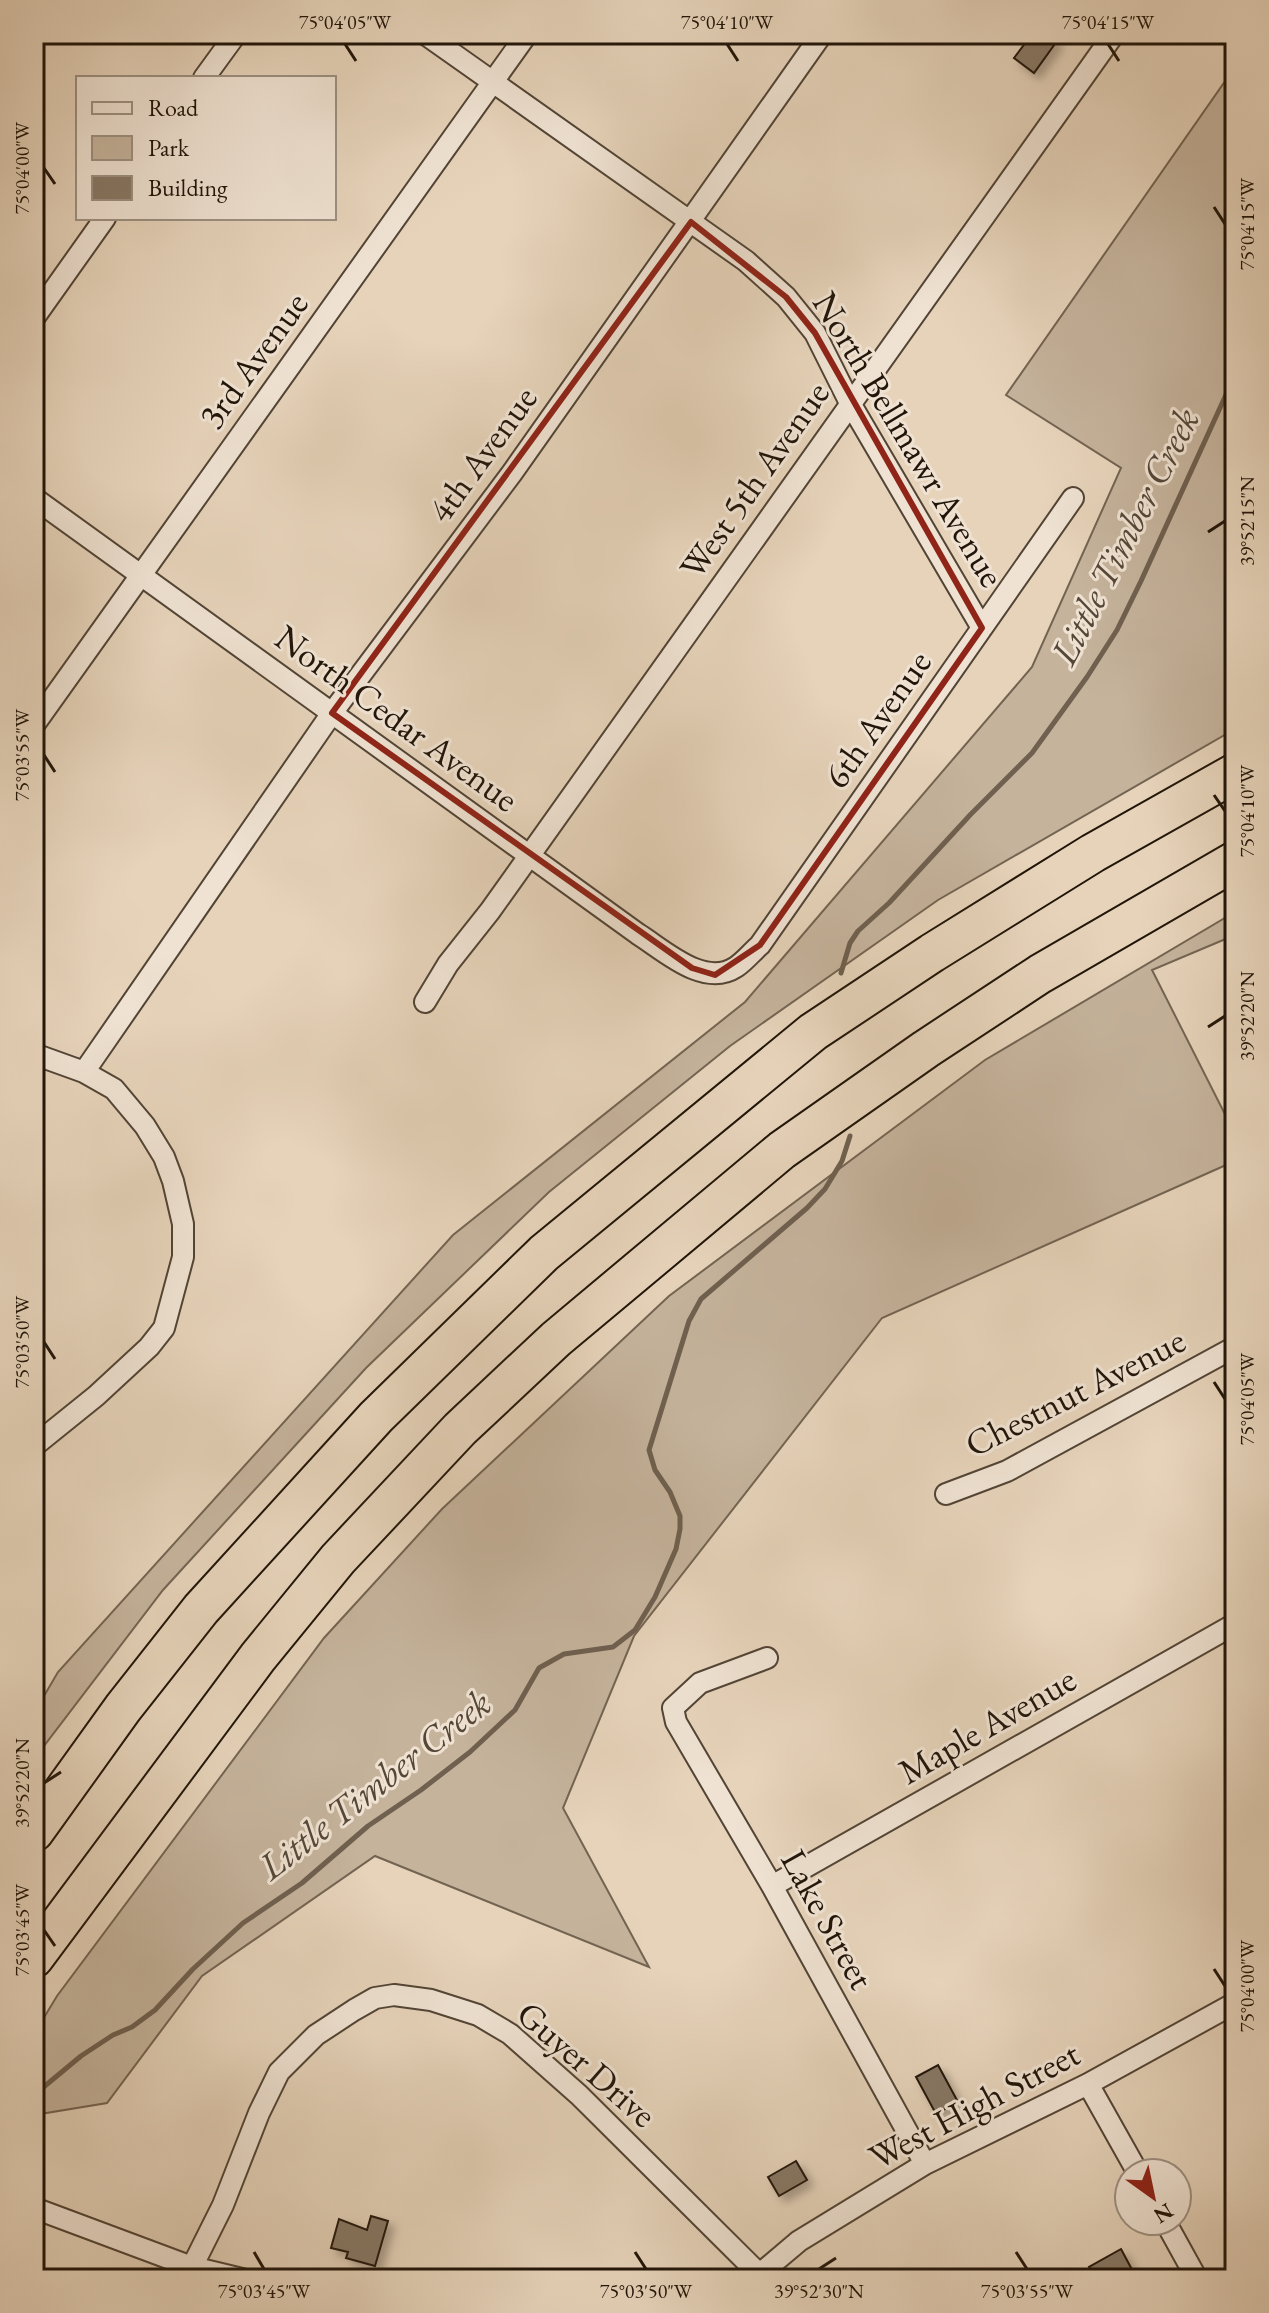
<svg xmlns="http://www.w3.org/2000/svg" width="1269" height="2313" viewBox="0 0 1269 2313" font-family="'EB Garamond',serif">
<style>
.green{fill:#c5b39c;stroke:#736452;stroke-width:2}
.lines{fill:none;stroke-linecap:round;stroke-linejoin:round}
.stream{stroke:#6f604f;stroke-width:5}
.building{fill:#877865;stroke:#211509;stroke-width:2;filter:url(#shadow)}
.street-casing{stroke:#524435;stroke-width:24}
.highway-casing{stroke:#211509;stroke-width:42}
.street{stroke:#efe2d2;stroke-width:20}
.highway{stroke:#e6d3ba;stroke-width:38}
.marked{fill:none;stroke:#8f2418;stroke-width:6;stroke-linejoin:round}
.ticks{fill:none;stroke:#211509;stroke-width:3}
.labels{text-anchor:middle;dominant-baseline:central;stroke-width:6;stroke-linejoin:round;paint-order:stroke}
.street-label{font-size:36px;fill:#211509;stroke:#efe2d2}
.water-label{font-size:38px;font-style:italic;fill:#554738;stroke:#efe2d2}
.neatline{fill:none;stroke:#211509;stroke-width:3}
.ticks-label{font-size:20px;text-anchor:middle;fill:#211509}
</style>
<defs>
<filter id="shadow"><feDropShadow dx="6" dy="6" stdDeviation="4" flood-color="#0004"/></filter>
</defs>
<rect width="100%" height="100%" fill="#e6d3ba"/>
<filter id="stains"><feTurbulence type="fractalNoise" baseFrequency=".0025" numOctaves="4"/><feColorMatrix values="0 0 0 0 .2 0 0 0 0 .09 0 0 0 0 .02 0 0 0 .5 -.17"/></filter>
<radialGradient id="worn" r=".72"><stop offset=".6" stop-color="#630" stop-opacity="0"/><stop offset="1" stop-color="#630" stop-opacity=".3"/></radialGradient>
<path class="green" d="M1235,67V729L938,900L730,1046L549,1192L366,1368L163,1590L34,1759V1713L58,1672L453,1235L745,1002L1032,667L1121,468L1006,395Z
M1235,912V935L1152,970L1235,1134V1161L882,1318L634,1636L563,1808L649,1967L375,1856L202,1976L107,2103L34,2115V2034L57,1996L324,1638L442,1509L669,1296L985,1060Z"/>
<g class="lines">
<path class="stream" d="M841,973L850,943L858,931L889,903L971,814L1032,753L1087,677L1117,630L1141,581L1235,375
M34,2095L81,2056L113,2035L132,2027L155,2010L193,1969L243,1923L302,1883L368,1826L421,1790L470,1752L515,1710L539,1668L564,1654L613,1647L635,1630L655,1597L676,1549L680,1529V1516L670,1492L655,1470L649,1450L689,1321L701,1299L807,1208L825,1189L842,1161L850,1136"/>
</g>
<path class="building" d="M1016,34H1047L1057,41L1034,73L1014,58L1026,42Z
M938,2065L958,2102L936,2114L916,2077Z
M796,2161L807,2180L779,2196L768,2177Z
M371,2216L388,2221L375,2266L346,2258L348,2252L331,2248L339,2219L367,2230Z
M1121,2249L1137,2279H1111L1106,2271L1094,2277L1089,2267Z"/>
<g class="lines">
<defs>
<path id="street" d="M425,34L746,261L786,297L815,333L850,403L982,628
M204,78L236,34
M34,318L105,218
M34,498L638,934C665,951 704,988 736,967C745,961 752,952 760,945L1073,498
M34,725L527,34
M425,1002L448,964L490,911L1114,34
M34,1054L84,1072L114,1089L145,1126L164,1157L173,1181L183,1224V1257L164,1328L149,1347L96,1396L34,1446
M84,1072L332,713L512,473L822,34
M946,1494L1007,1471L1235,1347
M767,1658L700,1683L673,1708L676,1722L772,1886L925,2164
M772,1886L1235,1624
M1088,2084L1138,2173
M34,2208L192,2267L242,2279
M1165,2221L1197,2279
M192,2267L223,2205L259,2113L279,2072L316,2035L354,2010L375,1998L394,1995L431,2000L478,2015L510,2034L579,2095L759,2274
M754,2279L799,2241L925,2164L1088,2084L1235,2003"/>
<path id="highway" d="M34,1832L123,1708L201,1609L376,1417L544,1253L813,1032L932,953L1093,853L1235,773
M34,1958L258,1657L338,1559L460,1429L556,1339L782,1150L926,1049L1040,974L1235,861"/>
</defs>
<use href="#street" class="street-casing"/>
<use href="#highway" class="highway-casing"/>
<use href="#street" class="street"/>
<use href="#highway" class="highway"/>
</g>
<path class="marked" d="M691,222L786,297L815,333L982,628L760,945L715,975L692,968L332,713Z"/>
<path class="ticks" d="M345,44L356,61M727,44L738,61M1108,44L1119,61M44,168L55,184M1214,207L1225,224M1208,532L1225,521M44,755L55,772M1214,795L1225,811M1208,1027L1225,1016M44,1342L55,1359M1214,1382L1225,1399M44,1783L61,1772M44,1930L55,1946M1214,1969L1225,1986M254,2252L264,2269M635,2252L646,2269M1016,2252L1027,2269M819,2269L836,2258"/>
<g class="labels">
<g class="street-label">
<text transform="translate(253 360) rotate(-54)">3rd Avenue</text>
<text transform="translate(909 439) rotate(59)">North Bellmawr Avenue</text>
<text transform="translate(482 454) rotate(-54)">4th Avenue</text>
<text transform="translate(754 480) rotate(-55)">West 5th Avenue</text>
<text transform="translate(397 718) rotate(36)">North Cedar Avenue</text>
<text transform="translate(877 719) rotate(-55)">6th Avenue</text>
<text transform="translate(1075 1392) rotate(-27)">Chestnut Avenue</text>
<text transform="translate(987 1725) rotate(-30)">Maple Avenue</text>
<text transform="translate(828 1919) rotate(61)">Lake Street</text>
<text transform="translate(587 2064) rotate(41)">Guyer Drive</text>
<text transform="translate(974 2105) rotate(-28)">West High Street</text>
</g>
<g class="water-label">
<text transform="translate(1124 536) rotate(-63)">Little Timber Creek</text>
<text transform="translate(374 1784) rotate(-38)">Little Timber Creek</text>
</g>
</g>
<rect width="1269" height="2313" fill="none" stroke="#e6d3ba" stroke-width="88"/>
<rect x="76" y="76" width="260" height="144" fill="#efe2d2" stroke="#9d9082" stroke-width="2"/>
<rect x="92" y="102" width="40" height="12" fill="#efe2d2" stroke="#9d9082" stroke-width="2"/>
<text x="148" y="116" font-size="24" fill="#211509">Road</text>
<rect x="92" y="136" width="40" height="24" fill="#c5b39c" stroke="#9d9082" stroke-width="2"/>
<text x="148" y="156" font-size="24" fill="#211509">Park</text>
<rect x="92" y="176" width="40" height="24" fill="#877865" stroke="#9d9082" stroke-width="2"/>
<text x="148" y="196" font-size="24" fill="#211509">Building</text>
<g transform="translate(1153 2197) rotate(147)"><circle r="38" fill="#efe2d2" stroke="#9d9082" stroke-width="2"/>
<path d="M0-6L14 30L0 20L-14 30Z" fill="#8f2418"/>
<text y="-12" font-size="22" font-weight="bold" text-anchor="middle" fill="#211509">N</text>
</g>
<rect x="44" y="44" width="1181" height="2225" class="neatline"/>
<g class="ticks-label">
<text x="345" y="29">75°04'05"W</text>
<text x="727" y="29">75°04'10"W</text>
<text x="1108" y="29">75°04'15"W</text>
<text transform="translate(22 168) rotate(-90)" y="7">75°04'00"W</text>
<text transform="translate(1247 224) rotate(-90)" y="7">75°04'15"W</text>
<text transform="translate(1247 521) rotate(-90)" y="7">39°52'15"N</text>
<text transform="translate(22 755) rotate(-90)" y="7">75°03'55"W</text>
<text transform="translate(1247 811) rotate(-90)" y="7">75°04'10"W</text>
<text transform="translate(1247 1016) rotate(-90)" y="7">39°52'20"N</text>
<text transform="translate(22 1342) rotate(-90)" y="7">75°03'50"W</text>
<text transform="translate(1247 1399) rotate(-90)" y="7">75°04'05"W</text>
<text transform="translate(22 1783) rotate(-90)" y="7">39°52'20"N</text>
<text transform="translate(22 1930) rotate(-90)" y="7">75°03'45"W</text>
<text transform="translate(1247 1986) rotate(-90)" y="7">75°04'00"W</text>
<text x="264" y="2298">75°03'45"W</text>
<text x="646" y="2298">75°03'50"W</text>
<text x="819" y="2298">39°52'30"N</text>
<text x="1027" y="2298">75°03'55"W</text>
</g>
<rect width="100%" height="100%" filter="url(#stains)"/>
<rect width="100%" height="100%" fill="url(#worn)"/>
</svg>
